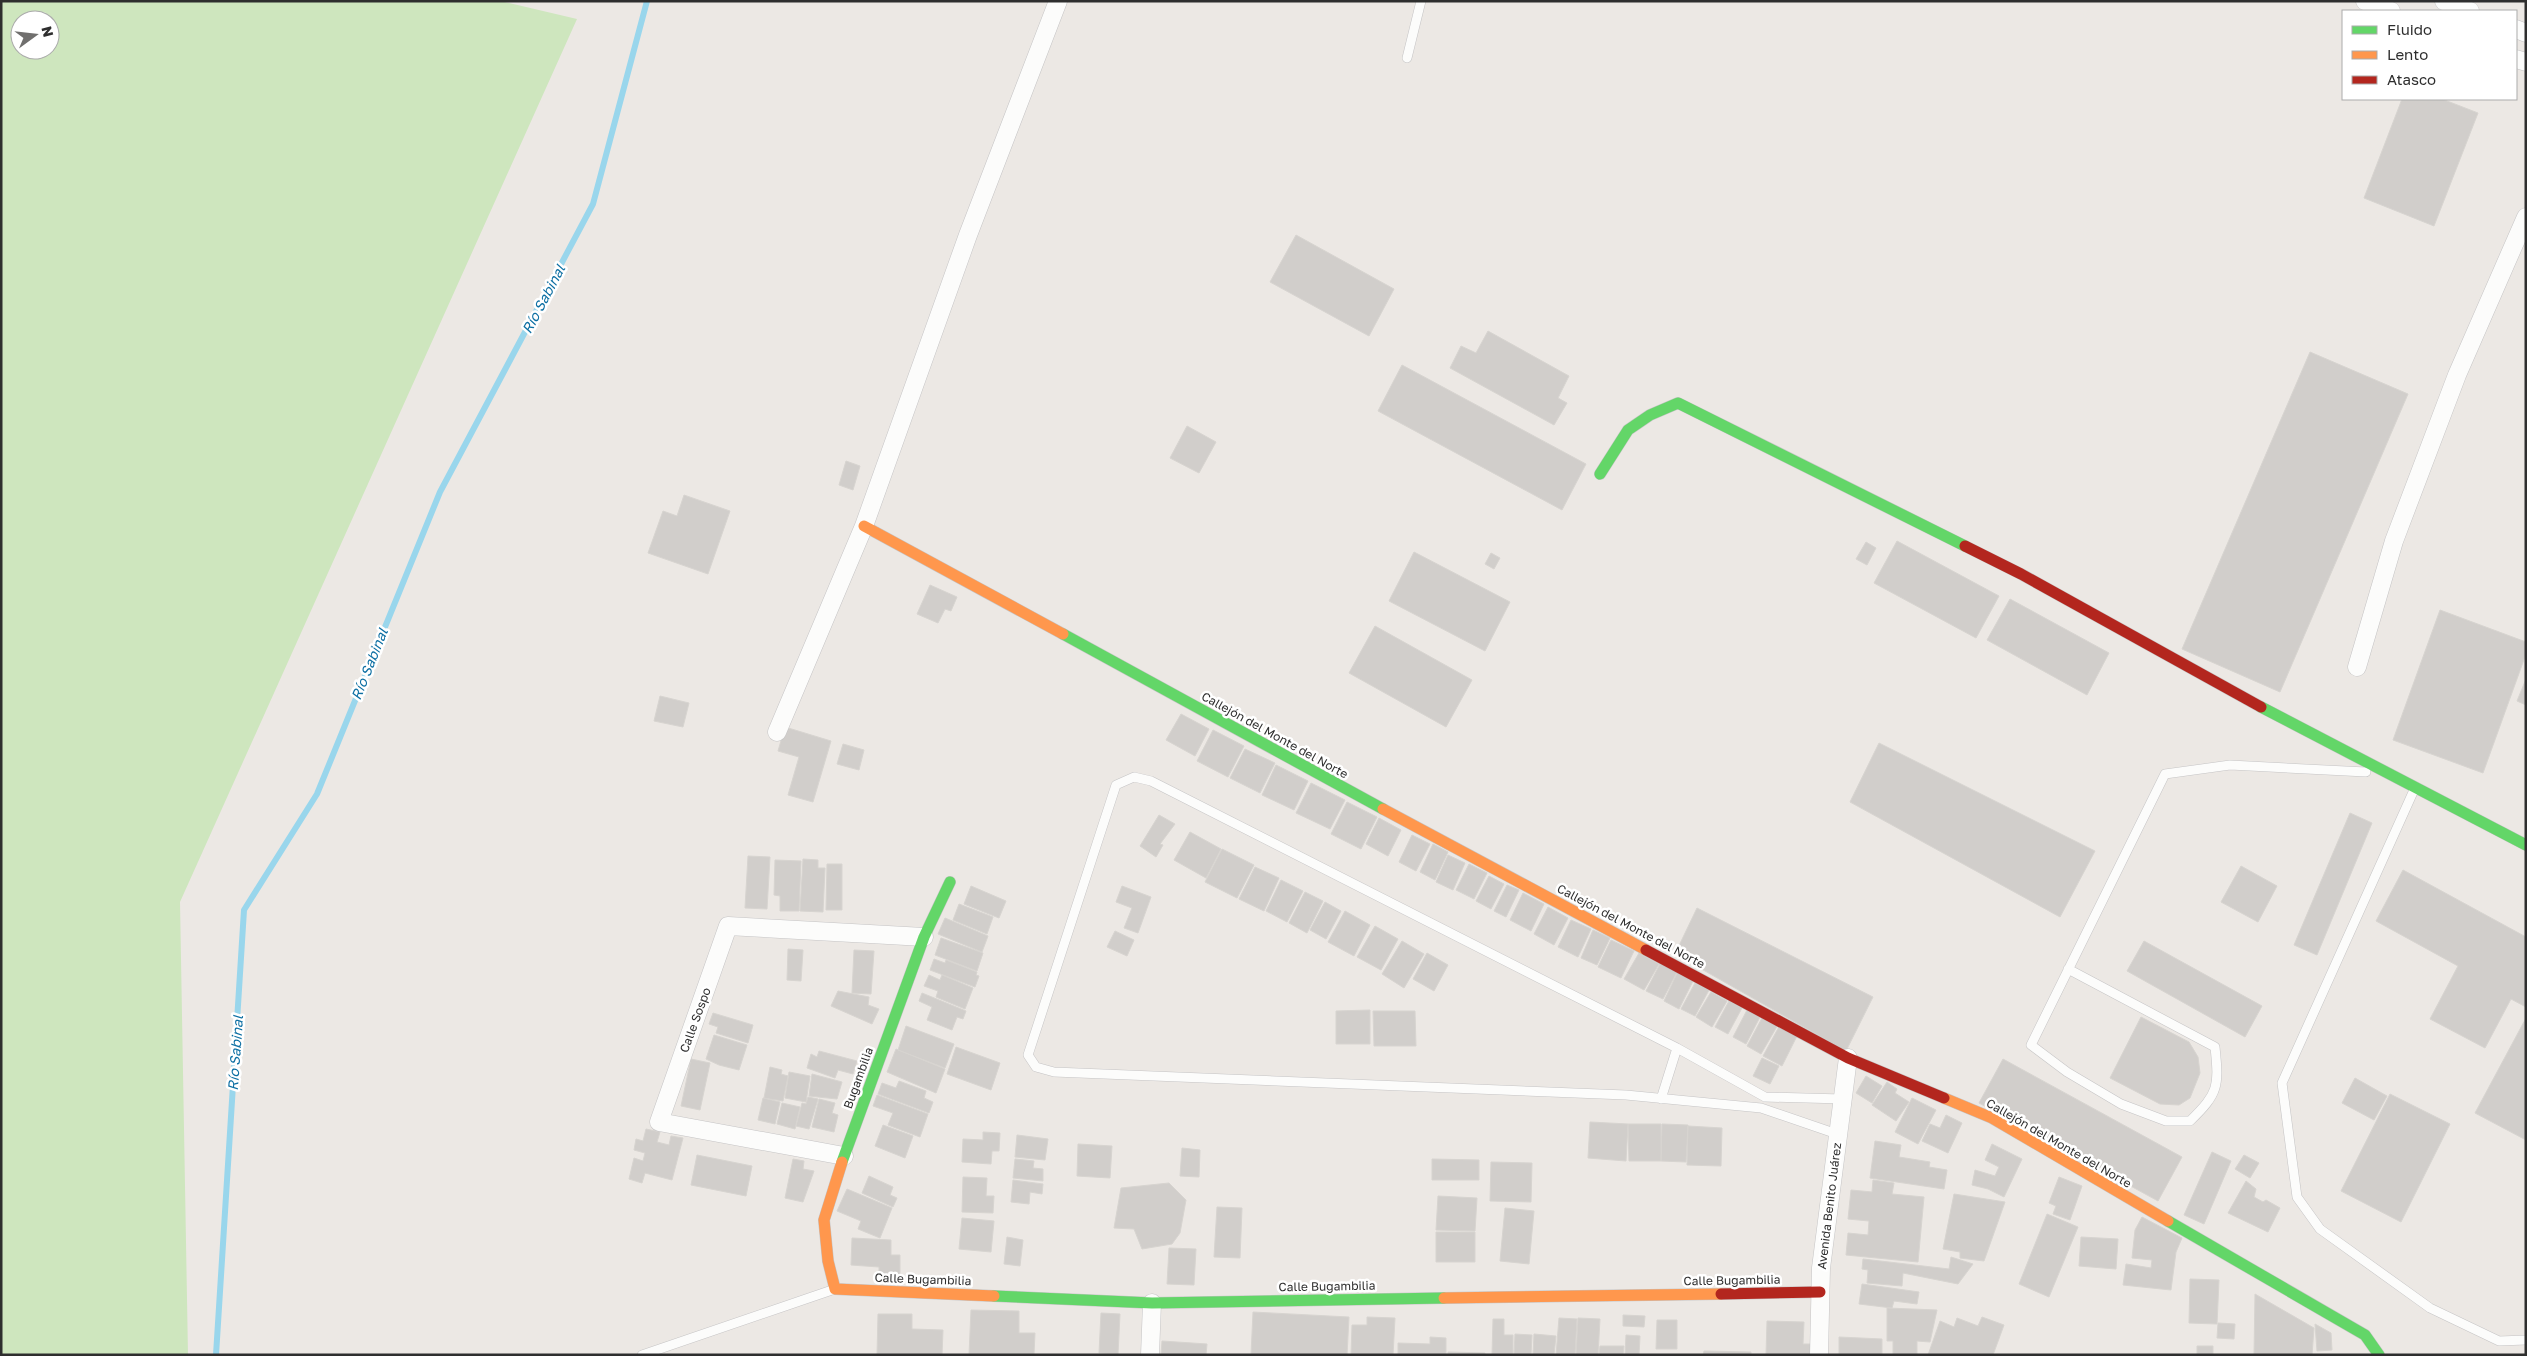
<svg xmlns="http://www.w3.org/2000/svg" width="2527" height="1356" viewBox="0 0 2527 1356" font-family="'Golos Text',sans-serif">
<style>
.green{fill:#cee6be;fill-rule:evenodd}
.lines{fill:none;stroke-linecap:round;stroke-linejoin:round}
.stream{stroke:#99d6ec;stroke-width:6}
.building{fill:#d1cecb;stroke:#d7d4d0}
.lane-casing{stroke:#c5c4c5;stroke-width:10}
.street-casing{stroke:#c5c4c5;stroke-width:19}
.fast-casing{stroke:#c5c4c5;stroke-width:12}
.slow-casing{stroke:#c5c4c5;stroke-width:12}
.jam-casing{stroke:#c5c4c5;stroke-width:12}
.lane{stroke:#fcfcfb;stroke-width:9}
.street{stroke:#fcfcfb;stroke-width:18}
.fast{stroke:#63d668;stroke-width:11}
.slow{stroke:#ff974d;stroke-width:11}
.jam{stroke:#b3261e;stroke-width:11}
.labels{text-anchor:middle;dominant-baseline:central;stroke-width:5;stroke-linejoin:round;paint-order:stroke}
.street-label{font-size:12px;fill:#2e2e2e;stroke:#fff}
.water-label{font-size:14px;font-style:italic;fill:#0d6fa3;stroke:#fff}
</style>
<rect width="100%" height="100%" fill="#ece8e4"/>
<path class="green" d="M1,1H500L577,19L180,902L188,1355H1ZM20,20H50V50H20Z"/>
<g class="lines">
<path class="stream" d="M216,1355L244,910L317,794L440,492L593,204L647,1"/>
</g>
<path class="building" d="M2402,99H2442L2478,113L2434,226L2364,198Z
M1296,235L1394,289L1369,336L1270,282Z
M1488,331L1569,376L1558,398L1567,403L1554,425L1450,368L1461,346L1476,353Z
M2310,352L2408,394L2280,692L2182,649Z
M1402,365L1586,464L1562,510L1378,411Z
M1187,426L1216,442L1199,473L1170,458Z
M846,461L860,466L853,490L839,485Z
M684,495L730,511L708,574L648,553L663,511L677,516Z
M1897,541L1999,596L1976,638L1874,583Z
M1866,542L1876,548L1867,565L1856,559Z
M1414,552L1510,602L1485,651L1389,601Z
M1491,553L1500,558L1494,569L1485,564Z
M930,585L957,597L951,611L945,609L938,623L917,614Z
M2010,599L2109,653L2087,695L1987,640Z
M2440,610L2526,642V654L2483,773L2393,740Z
M1375,626L1472,680L1446,727L1349,673Z
M2526,679V705L2517,701Z
M660,696L689,703L683,727L654,721Z
M1181,714L1209,729L1195,756L1166,740Z
M785,727L831,741L813,802L788,795L799,757L778,751Z
M1213,730L1244,746L1228,777L1197,761Z
M1879,743L2095,851L2060,917L1850,802Z
M843,744L864,750L859,770L837,764Z
M1245,749L1275,763L1260,793L1230,778Z
M1276,765L1308,781L1294,810L1262,795Z
M1311,783L1345,800L1330,829L1296,813Z
M1347,802L1377,817L1361,849L1331,834Z
M2350,813L2372,823L2317,955L2294,945Z
M1159,815L1175,824L1160,844L1163,845L1156,857L1140,846Z
M1379,818L1401,830L1388,856L1366,844Z
M1190,832L1221,849L1206,878L1174,860Z
M1412,835L1430,844L1416,871L1399,862Z
M1433,844L1448,852L1435,880L1420,872Z
M1222,849L1254,865L1237,898L1205,882Z
M1448,855L1465,863L1453,890L1436,882Z
M748,856L770,857L767,909L745,908Z
M803,859L818,860V868H825L823,912L800,911Z
M775,860L801,861L799,911H780V896L774,895Z
M827,864H842V910H826Z
M1469,864L1487,873L1474,899L1456,890Z
M2241,866L2277,886L2258,922L2221,902Z
M1255,867L1279,878L1264,911L1239,899Z
M2403,870L2526,937V1007L2511,999L2485,1048L2430,1019L2458,966L2376,921Z
M1489,876L1504,884L1491,909L1476,901Z
M1281,880L1303,891L1287,922L1266,911Z
M1507,885L1519,890L1506,917L1494,911Z
M971,886L1006,901L999,918L964,904Z
M1122,886L1151,897L1138,933L1124,928L1132,908L1116,902Z
M1305,892L1323,901L1307,933L1289,923Z
M1523,893L1544,904L1531,931L1510,920Z
M1325,902L1341,911L1326,939L1310,930Z
M959,904L993,917L987,934L953,920Z
M1548,907L1568,918L1554,945L1534,934Z
M1697,908L1873,997L1846,1051L1675,954Z
M1345,911L1370,925L1354,956L1328,942Z
M945,918L988,936L982,952L938,934Z
M1571,920L1591,929L1578,957L1558,947Z
M1375,926L1398,939L1381,970L1357,957Z
M1593,930L1610,938L1597,965L1581,958Z
M1115,931L1134,940L1127,956L1107,947Z
M941,938L983,953L977,971L935,955Z
M1611,940L1634,951L1621,978L1598,967Z
M1402,941L1424,954L1404,988L1382,974Z
M2144,941L2262,1006L2245,1037L2127,971Z
M788,949L803,950L801,981L787,980Z
M854,950L874,951L871,994L852,993Z
M1427,953L1448,965L1434,991L1413,979Z
M1639,953L1659,964L1644,990L1624,979Z
M934,959L945,963L946,960L977,972L976,975L979,976L975,987L930,970Z
M1660,964L1678,970L1663,999L1646,991Z
M1679,969L1694,979L1679,1009L1664,1001Z
M929,975L940,980L942,975L973,988L965,1009L936,997L938,991L924,986Z
M1695,983L1709,990L1695,1016L1681,1009Z
M838,991L869,997L868,1005L879,1009L872,1024L831,1006Z
M1711,992L1727,1001L1712,1027L1696,1017Z
M922,993L966,1011L963,1019L957,1017L952,1030L927,1020L932,1007L919,1001Z
M1729,1001L1742,1008L1728,1034L1715,1027Z
M1370,1010V1044H1336V1011Z
M1747,1010L1760,1017L1746,1044L1733,1037Z
M1373,1011H1415L1416,1046H1374Z
M713,1013L753,1025L748,1043L716,1033L718,1027L709,1024Z
M2141,1017L2189,1042L2198,1057L2200,1073L2190,1098L2179,1105L2160,1104L2110,1078Z
M1762,1018L1779,1023L1761,1054L1747,1046Z
M2526,1018V1140L2475,1113Z
M1781,1023L1797,1036L1782,1066L1763,1056Z
M906,1026L954,1044L945,1068L898,1050Z
M714,1035L747,1045L739,1070L719,1065L706,1059Z
M956,1047L1000,1063L991,1090L947,1074Z
M896,1049L945,1069L936,1093L887,1072Z
M819,1051L857,1061L853,1074L838,1070L835,1078L807,1068L811,1054L817,1057Z
M1762,1058L1779,1066L1770,1084L1753,1076Z
M691,1059L710,1063L700,1110L681,1106Z
M2003,1059L2182,1157L2158,1201L1979,1103Z
M770,1067L782,1070L781,1074L788,1076L783,1101L764,1098Z
M789,1072L810,1076L806,1102L785,1098Z
M812,1074L842,1082L837,1099L809,1096Z
M1866,1076L1882,1086L1872,1103L1856,1093Z
M2355,1078L2387,1096L2374,1120L2342,1103Z
M899,1081L926,1091L924,1098L933,1102L929,1113L878,1094L882,1083L896,1088Z
M1887,1082L1897,1089L1895,1093L1909,1102L1896,1121L1872,1105Z
M2390,1094L2450,1124L2401,1222L2341,1191Z
M877,1095L928,1114L920,1137L888,1125L893,1113L873,1106Z
M808,1097L818,1099L809,1129L796,1126L802,1103L806,1104Z
M763,1098L780,1102L775,1124L758,1120Z
M1912,1098L1936,1110L1918,1144L1895,1132Z
M819,1099L835,1103L832,1113L838,1115L834,1132L812,1127Z
M782,1103L800,1107L795,1129L777,1124Z
M1946,1115L1962,1123L1948,1153L1922,1141L1930,1124L1940,1128Z
M1590,1122L1628,1124L1626,1161L1588,1158Z
M1628,1124H1661V1161H1629Z
M1662,1124L1688,1125L1686,1162L1661,1161Z
M883,1125L913,1136L905,1158L875,1146Z
M1688,1126L1722,1128L1721,1166L1687,1165Z
M646,1129L660,1132L657,1142L669,1145L671,1136L683,1138L672,1180L645,1173L642,1183L629,1179L634,1158L643,1161L645,1153L634,1150L636,1139L643,1141Z
M983,1132L1000,1133L999,1151H992L991,1164L962,1162L963,1139L983,1140Z
M1017,1135L1048,1139L1045,1160L1015,1157Z
M1875,1141L1901,1145L1899,1157L1930,1162L1929,1167L1947,1170L1944,1189L1870,1178Z
M1078,1144L1112,1146L1110,1178L1077,1176Z
M1992,1144L2022,1159L2004,1197L1988,1189L1972,1185L1975,1170L1995,1176L1999,1167L1985,1160Z
M1182,1148L1200,1150L1199,1177L1180,1176Z
M2212,1152L2231,1161L2204,1224L2184,1215Z
M697,1155L752,1166L746,1196L691,1185Z
M2244,1155L2259,1163L2250,1178L2235,1169Z
M793,1159L804,1161L803,1169L814,1171L803,1202L785,1198Z
M1015,1159L1034,1161L1033,1168L1043,1169V1181L1013,1178Z
M1432,1159L1479,1160V1180H1432Z
M1491,1162L1532,1163L1531,1202L1490,1201Z
M869,1176L893,1187L890,1195L897,1198L893,1207L862,1193Z
M963,1177L987,1178L986,1196H994L993,1213L962,1212Z
M2059,1177L2082,1186L2070,1220L2053,1214L2056,1206L2049,1203Z
M1013,1180L1043,1184L1042,1194L1030,1192L1029,1204L1011,1202Z
M1873,1180L1894,1183L1892,1194L1924,1197L1918,1262L1846,1255L1848,1233L1868,1235L1869,1221L1848,1219L1851,1190L1872,1192Z
M2246,1181L2256,1189L2254,1197L2263,1202L2266,1200L2280,1208L2268,1232L2228,1213Z
M1169,1183L1186,1200L1180,1233L1172,1244L1142,1249L1134,1229L1114,1228L1121,1188Z
M847,1189L892,1208L880,1238L858,1229L861,1221L837,1211Z
M1954,1194L2005,1202L1984,1261L1960,1258V1252L1943,1249Z
M1438,1196L1477,1198L1475,1231L1436,1230Z
M1217,1207L1242,1208L1240,1258L1214,1257Z
M1505,1208L1534,1211L1529,1264L1500,1261Z
M2047,1214L2078,1227L2049,1297L2019,1284Z
M2142,1217L2182,1238L2176,1252L2171,1290L2123,1285L2126,1264L2151,1268L2152,1260L2132,1258L2135,1230Z
M962,1218L994,1221L991,1252L959,1249Z
M1436,1232H1475V1262H1436Z
M1007,1237L1023,1240L1020,1266L1004,1264Z
M2081,1237L2118,1239L2116,1269L2079,1266Z
M852,1238L891,1240V1255H900V1280H879V1267L851,1265Z
M1169,1248L1196,1249L1194,1285L1167,1284Z
M1951,1257L1973,1264L1958,1284L1903,1273L1902,1286L1867,1283L1868,1270L1862,1269L1863,1259L1949,1269Z
M2190,1279L2219,1280L2217,1324L2189,1323Z
M1862,1284L1919,1292L1917,1304L1894,1301L1892,1308L1859,1304Z
M2255,1294L2314,1328L2312,1355H2254Z
M1887,1308L1937,1310L1930,1342L1917,1341V1355H1893V1341H1887Z
M971,1310L1019,1311V1333H1035L1034,1354L969,1355Z
M1253,1312L1349,1317L1347,1355H1251Z
M1101,1313L1120,1314L1118,1354L1099,1353Z
M878,1314H912V1329L943,1330L942,1355H877Z
M1623,1315L1645,1316L1644,1327L1623,1326Z
M1367,1317L1395,1318L1393,1355H1351L1352,1325H1367Z
M1982,1317L2004,1325L1993,1355H1928L1940,1321L1954,1327L1957,1318L1978,1326Z
M1559,1318L1577,1319L1575,1355H1556Z
M1578,1318L1600,1319L1598,1355H1576Z
M1493,1319H1504V1335H1513V1355H1492Z
M1657,1320H1677V1349H1656Z
M1767,1321L1804,1322L1803,1344H1811L1810,1355H1766Z
M2218,1323L2235,1324L2234,1339L2217,1338Z
M2315,1324L2331,1333L2332,1350L2317,1351Z
M1515,1334L1532,1335L1531,1355H1514Z
M1534,1334L1556,1336L1554,1355H1533Z
M1626,1335L1640,1336L1639,1355H1625Z
M1430,1337L1446,1338V1355H1398V1343L1430,1344Z
M1839,1337L1882,1339V1355H1839Z
M1162,1341L1207,1344L1206,1355H1161Z
M1600,1346H1624L1623,1355H1599Z
M2197,1346H2213V1355H2197Z
M1704,1351L1751,1352V1355H1703Z
M1448,1352L1485,1353V1355H1448Z"/>
<g class="lines">
<defs>
<path id="lane" d="M1407,58L1421,1
M2414,790L2282,1083L2297,1197L2320,1229L2430,1308L2499,1341L2526,1340
M2068,969L2215,1047C2219,1086 2219,1093 2190,1121H2166L2121,1104L2067,1072L2031,1045L2165,774L2230,765L2366,772
M1661,1099L1677,1048
M1837,1134L1761,1108L1626,1095L1054,1072L1036,1067L1028,1055L1116,785L1134,777L1151,781L1677,1048L1765,1097L1843,1099
M642,1355L835,1289"/>
<path id="street" d="M2365,1L2391,11
M2444,1L2470,11
M2516,29L2526,33
M2516,59L2526,62
M2357,667L2394,541L2457,375L2526,217
M777,732L864,526L968,235L1058,1
M844,1156L659,1122L728,926L924,937
M1150,1355L1152,1303
M1819,1355L1821,1268L1848,1058"/>
<path id="fast" d="M1600,474L1628,430L1650,415L1678,403L1965,546
M1063,634L1383,809
M2261,707L2526,845
M842,1162L924,937L950,882
M2168,1221L2365,1335L2379,1355
M994,1296L1152,1303L1444,1298"/>
<path id="slow" d="M864,526L1063,634
M1383,809L1646,950
M1944,1098L1992,1118L2168,1221
M842,1162L824,1220L828,1261L835,1289L994,1296
M1444,1298L1721,1294"/>
<path id="jam" d="M1965,546L2021,574L2261,707
M1646,950L1848,1058L1944,1098
M1721,1294L1820,1292"/>
</defs>
<use href="#lane" class="lane-casing"/>
<use href="#street" class="street-casing"/>
<use href="#fast" class="fast-casing"/>
<use href="#slow" class="slow-casing"/>
<use href="#jam" class="jam-casing"/>
<use href="#lane" class="lane"/>
<use href="#street" class="street"/>
<use href="#fast" class="fast"/>
<use href="#slow" class="slow"/>
<use href="#jam" class="jam"/>
</g>
<g class="labels">
<g class="street-label">
<text transform="translate(1275 735) rotate(29)">Callejón del Monte del Norte</text>
<text transform="translate(1631 926) rotate(28)">Callejón del Monte del Norte</text>
<text transform="translate(695 1020) rotate(-70)">Calle Sospo</text>
<text transform="translate(858 1078) rotate(-70)">Bugambilia</text>
<text transform="translate(2059 1143) rotate(30)">Callejón del Monte del Norte</text>
<text transform="translate(1829 1206) rotate(-83)">Avenida Benito Juárez</text>
<text transform="translate(923 1279) rotate(2)">Calle Bugambilia</text>
<text transform="translate(1732 1280) rotate(-1)">Calle Bugambilia</text>
<text transform="translate(1327 1286) rotate(-1)">Calle Bugambilia</text>
</g>
<g class="water-label">
<text transform="translate(543 299) rotate(-62)">Río Sabinal</text>
<text transform="translate(369 664) rotate(-68)">Río Sabinal</text>
<text transform="translate(235 1053) rotate(-86)">Río Sabinal</text>
</g>
</g>
<rect width="2527" height="1356" fill="none" stroke="#2e2e2e" stroke-width="5"/>
<rect x="2342" y="10" width="175" height="90" fill="#ffffff" stroke="#ababab"/>
<rect x="2352" y="26" width="25" height="8" fill="#63d668" stroke="#ababab"/>
<text x="2387" y="35" font-size="15" fill="#2e2e2e">Fluido</text>
<rect x="2352" y="51" width="25" height="8" fill="#ff974d" stroke="#ababab"/>
<text x="2387" y="60" font-size="15" fill="#2e2e2e">Lento</text>
<rect x="2352" y="76" width="25" height="8" fill="#b3261e" stroke="#ababab"/>
<text x="2387" y="85" font-size="15" fill="#2e2e2e">Atasco</text>
<g transform="translate(35 35) rotate(75)"><circle r="24" fill="#ffffff" stroke="#ababab"/>
<path d="M0-4L9 19L0 12L-9 19Z" fill="#706f6e"/>
<text y="-8" font-size="14" font-weight="bold" text-anchor="middle" fill="#2e2e2e">N</text>
</g>
</svg>
